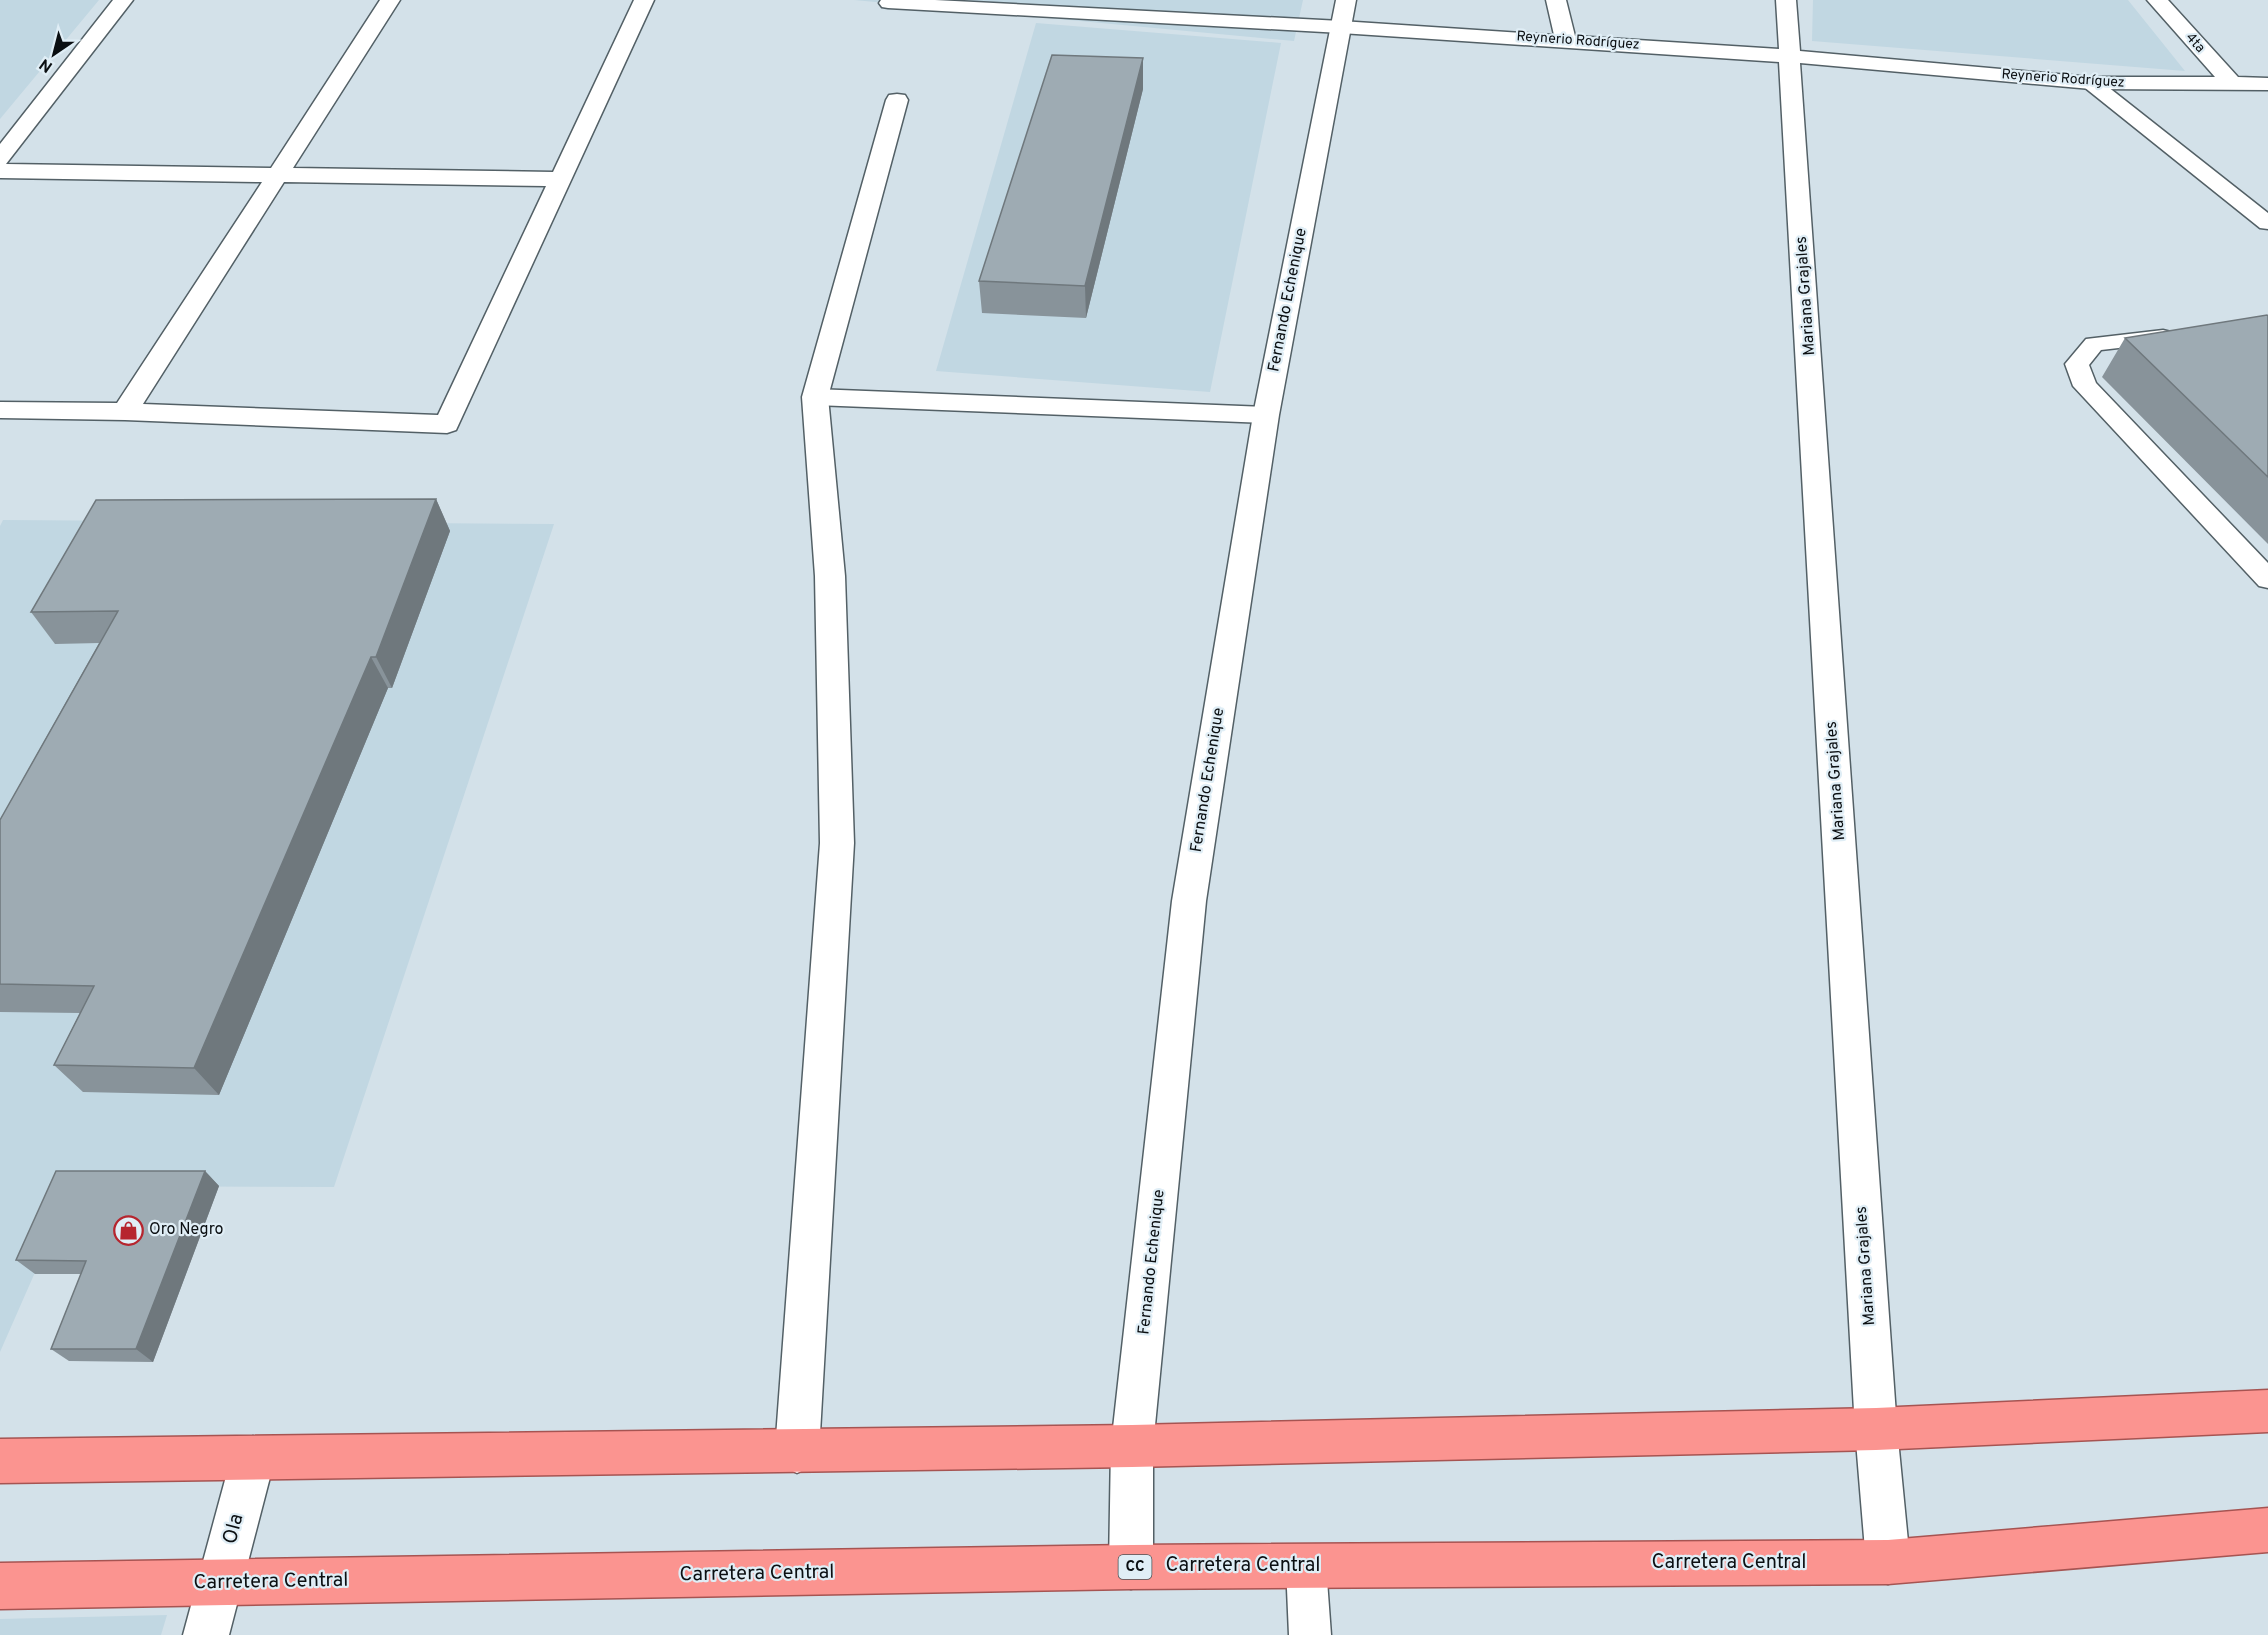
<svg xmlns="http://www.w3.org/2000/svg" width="2268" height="1635" viewBox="0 0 2268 1635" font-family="Overpass,sans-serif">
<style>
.built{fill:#c1d7e2}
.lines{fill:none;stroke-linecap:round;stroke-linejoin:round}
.service-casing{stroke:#536066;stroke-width:3}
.minor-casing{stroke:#536066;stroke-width:3}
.tertiary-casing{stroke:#536066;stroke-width:3}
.trunk-casing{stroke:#a65452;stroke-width:3}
.service{fill:#fff;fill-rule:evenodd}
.minor{fill:#fff;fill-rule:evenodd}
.tertiary{fill:#fff;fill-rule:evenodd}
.trunk{fill:#fb9490;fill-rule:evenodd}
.wall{fill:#88939a}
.shaded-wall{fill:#6f787d}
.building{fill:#9eabb3;stroke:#6f787d;stroke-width:1.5}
.labels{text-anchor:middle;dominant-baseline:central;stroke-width:4.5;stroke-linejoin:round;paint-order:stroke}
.far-street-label{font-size:14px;fill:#0b0f12;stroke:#e0eef6}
.shield{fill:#e0eef6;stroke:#4b5256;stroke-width:1.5}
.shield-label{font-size:15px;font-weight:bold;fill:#0b0f12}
.street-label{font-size:16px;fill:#0b0f12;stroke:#e0eef6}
.poi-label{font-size:16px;fill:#0b0f12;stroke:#e0eef6;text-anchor:start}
.near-street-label{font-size:20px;fill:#0b0f12;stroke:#e0eef6}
</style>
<rect width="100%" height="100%" fill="#d3e1e9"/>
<path class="built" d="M0,0H99L0,119Z
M854,0H1303L1294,41Z
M1813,0H2128L2185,71L1812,41Z
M1036,23L1281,43L1210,392L936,371Z
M3,520L554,524L334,1187L73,1186L0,1352V526Z
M167,1615L161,1635H0V1619Z"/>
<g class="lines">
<defs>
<path id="service" d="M881,0H935L1341,21L1348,23L1350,27L1348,31L1341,33L888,8L882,7L879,3Z
M2091,77L2098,79L2268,213V229L2260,228L2084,87L2081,83L2084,79Z
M2163,330L2171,332L2175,337L2171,342L2101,350L2089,365L2096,383L2268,563V588L2259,586L2073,386L2065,364L2086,339Z
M815,389L1266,407L1275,410L1278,415L1275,420L1266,423L815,405L807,402L803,397L807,392Z
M1306,1546L1320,1552L1326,1566L1331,1635H1289L1286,1566L1292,1552Z"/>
<path id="minor" d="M113,0H133L6,164L271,168L380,0H400L293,168L553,172L634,0H654L456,430L447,433L125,420L0,418V402L117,403L262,182L0,178V144ZM284,182L546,186L438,415L143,404Z
M1546,0H1566L1575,36L1779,49L1776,0H1796L1800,51L2091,77H2215L2147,0H2168L2238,77L2268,78V90L2091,89L1800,63L1897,1429L1910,1562L1904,1578L1888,1584L1872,1578L1866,1562L1855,1429L1779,62L1341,33L1334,31L1331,27L1334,23L1341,21L1554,35Z
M897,94L905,95L908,100L828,397L845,576L854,843L819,1451L812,1466L797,1473L782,1466L775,1451L820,843L815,576L802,397L886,100L889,95Z
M253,1436L268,1443L275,1458L229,1635H183L231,1458L238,1443Z"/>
<path id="tertiary" d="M1336,0H1356L1279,415L1206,901L1153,1446V1567L1147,1583L1131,1589L1115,1583L1109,1567L1111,1446L1172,901L1253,415Z"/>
<path id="trunk" d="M2268,1390V1432L1876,1450L1132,1467L0,1483V1439L1132,1425L1876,1408Z
M2268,1508V1552L1888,1584L1131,1589L0,1609V1563L1131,1545L1888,1540Z"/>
</defs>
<use href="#service" class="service-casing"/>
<use href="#minor" class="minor-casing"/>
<use href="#tertiary" class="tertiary-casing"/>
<use href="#trunk" class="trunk-casing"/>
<use href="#service" class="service"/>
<use href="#minor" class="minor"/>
<use href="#tertiary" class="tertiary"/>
<use href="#trunk" class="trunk"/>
</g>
<path class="wall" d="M1143,58V89L1086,318L982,313L979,281Z
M2268,316V544L2102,377L2125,338Z
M436,499L450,531L392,688H388L219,1095L83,1092L54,1065L80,1013L0,1012V820L99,643L55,644L31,612Z
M205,1171L219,1186L153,1362L69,1361L51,1349L81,1274H35L16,1260Z"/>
<path class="shaded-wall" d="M1143,58V89L1086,318L1085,286Z
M436,499L450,531L392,688L376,657Z
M371,657L388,688L219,1095L194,1068Z
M205,1171L219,1186L153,1362L136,1349Z"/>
<path class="building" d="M1052,55L1143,58L1085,286L979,281Z
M2267,315L2268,316V477L2125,338Z
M436,499L376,657H371L194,1068L54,1065L94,986L0,984V820L118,611L31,612L96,500Z
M56,1171H205L136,1349H51L86,1261L16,1260Z"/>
<defs>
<symbol id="shop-ring" viewBox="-11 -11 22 22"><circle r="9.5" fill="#e0eef6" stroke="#b6252e" stroke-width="1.5"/><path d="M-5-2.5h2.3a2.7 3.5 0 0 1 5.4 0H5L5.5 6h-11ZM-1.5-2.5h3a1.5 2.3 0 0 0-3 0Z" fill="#b6252e"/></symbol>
</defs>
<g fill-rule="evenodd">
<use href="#shop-ring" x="112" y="1214" width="33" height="33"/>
</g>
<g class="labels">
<g class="far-street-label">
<text transform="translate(1578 41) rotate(4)">Reynerio Rodríguez</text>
<text transform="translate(2195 43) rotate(48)">4ta</text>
<text transform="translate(2063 79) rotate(4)">Reynerio Rodríguez</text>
</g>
<rect class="shield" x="1118.5" y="1555" width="33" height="24" rx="4.5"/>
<g class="shield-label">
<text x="1135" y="1567">CC</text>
</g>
<g class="street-label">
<text transform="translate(1806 296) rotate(-94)">Mariana Grajales</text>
<text transform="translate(1288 300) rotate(-79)">Fernando Echenique</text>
<text transform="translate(1208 780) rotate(-81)">Fernando Echenique</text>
<text transform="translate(1836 781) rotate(-94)">Mariana Grajales</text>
<text transform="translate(1152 1262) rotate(-84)">Fernando Echenique</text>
<text transform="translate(1866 1266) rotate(-94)">Mariana Grajales</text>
</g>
<g class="poi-label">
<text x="149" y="1230">Oro Negro</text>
</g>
<g class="near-street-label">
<text transform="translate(234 1529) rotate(-75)">Ola</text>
<text x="1729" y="1563">Carretera Central</text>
<text x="1243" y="1566">Carretera Central</text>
<text transform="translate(757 1574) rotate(-1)">Carretera Central</text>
<text transform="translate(271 1582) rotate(-1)">Carretera Central</text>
</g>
</g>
<g transform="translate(54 54) rotate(215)" stroke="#e0eef6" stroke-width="4.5" paint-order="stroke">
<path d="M0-4.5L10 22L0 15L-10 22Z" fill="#0b0f12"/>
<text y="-9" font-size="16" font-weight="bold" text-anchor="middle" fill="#0b0f12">N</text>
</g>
</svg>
